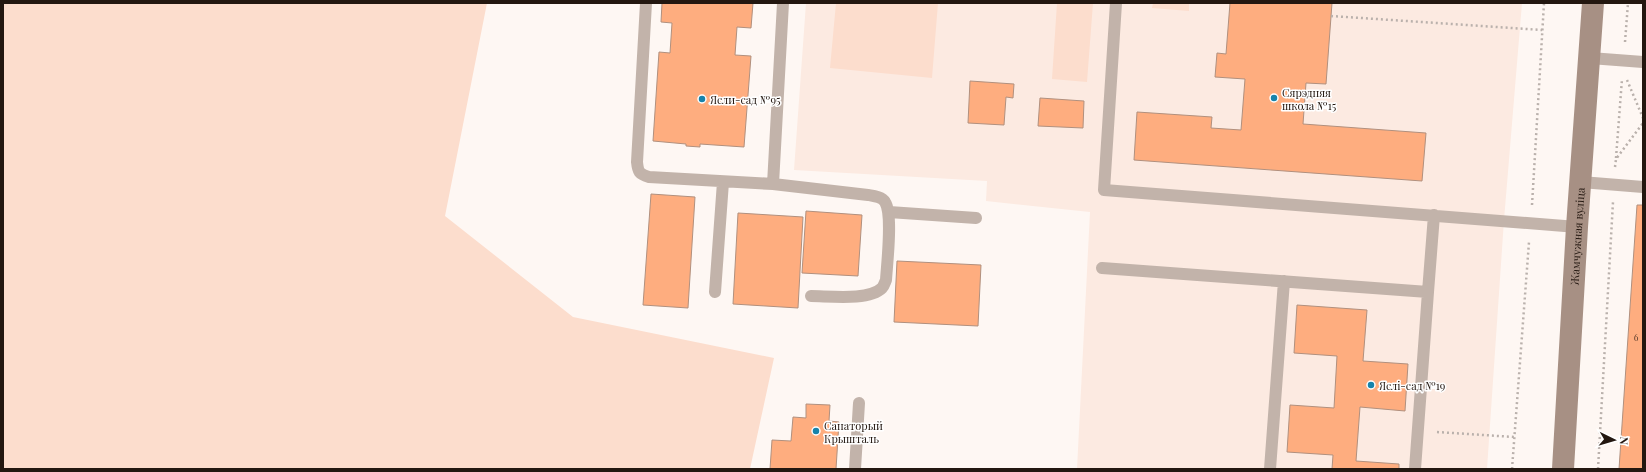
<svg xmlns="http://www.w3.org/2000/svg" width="1646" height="472" viewBox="0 0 1646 472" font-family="'Playfair Display',serif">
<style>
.built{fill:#fceae1}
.green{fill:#fcddcd}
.building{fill:#fead7f;stroke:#b1907e}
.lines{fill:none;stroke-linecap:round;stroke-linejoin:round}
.path{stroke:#bab1ac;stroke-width:2.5;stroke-dasharray:2 3;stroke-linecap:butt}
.lane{stroke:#c2b3aa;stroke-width:12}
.secondary{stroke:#a79084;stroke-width:22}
.poi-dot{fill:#1783ab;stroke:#fff;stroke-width:1.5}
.labels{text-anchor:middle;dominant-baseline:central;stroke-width:3;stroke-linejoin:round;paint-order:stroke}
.number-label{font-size:9px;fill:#5a3c2c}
.poi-label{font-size:11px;fill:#231710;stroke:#fff;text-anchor:start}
.street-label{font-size:11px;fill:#231710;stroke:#fff}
</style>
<rect width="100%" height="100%" fill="#fef7f3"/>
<path class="built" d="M806,3H1522L1504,220L1487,469H1077L1090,212L986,201L987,181L794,170Z"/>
<path class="green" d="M3,3H487L445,216L573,317L774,358L750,469H3Z
M836,3H938L932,78L830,68Z
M1057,3H1093L1087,82L1052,79Z
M1153,3H1189V11L1152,8Z"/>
<path class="building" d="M662,3H753L751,28L737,27L735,55L751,56L744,147L700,144V147L686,146V144L653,141L659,52L670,53L672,23L661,22Z
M1230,3H1332L1326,84L1306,83L1303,124L1426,133L1422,181L1134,160L1137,112L1212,117L1211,128L1241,130L1245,79L1215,77L1217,53L1226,54Z
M970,81L1014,84L1013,98L1006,97L1004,125L968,123Z
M1040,98L1084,101L1083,128L1038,126Z
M651,194L695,197L688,308L643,305Z
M1637,205H1643V469H1619Z
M806,211L862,215L858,276L802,273Z
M738,213L803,217L798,308L733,304Z
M897,261L981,265L978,326L894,322Z
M1297,305L1367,310L1363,361L1408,364L1405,411L1360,407L1356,461L1399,464V469H1332L1333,455L1287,452L1290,405L1334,408L1337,356L1294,353Z
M806,404L830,405L829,421L839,422L836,469H770L772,440L791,441L793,417L806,418Z"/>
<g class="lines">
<path class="path" d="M1331,16L1542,30
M1625,42L1628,3
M1627,80L1643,118
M1616,158L1622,79
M1615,167L1616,159L1643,123
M1532,205L1544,3
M1437,432L1514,437
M1512,469L1529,242
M1598,469L1613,202"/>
<path class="lane" d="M646,3L637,162C638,172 639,174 649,177L773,184L783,3
M1116,3L1104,190L1577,227
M1590,58L1643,62
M1581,182L1643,187
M773,184L868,195C874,196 882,197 885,202C893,214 887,263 886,280C885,282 884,286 882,288C869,301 829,296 811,296
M889,212L976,218
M1102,268L1428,292L1415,469
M715,292L723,182
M1428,292L1434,215
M855,469L859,403
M1270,469L1284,281"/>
<path class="secondary" id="s1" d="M1563,469L1577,227L1593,3"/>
</g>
<g class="poi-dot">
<circle cx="1274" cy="98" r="4"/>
<circle cx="702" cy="99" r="4"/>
<circle cx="1371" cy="385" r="4"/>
<circle cx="816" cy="431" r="4"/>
</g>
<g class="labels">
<g class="number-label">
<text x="1636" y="337">6</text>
</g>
<g class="poi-label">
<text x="1282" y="92">Сярэдняя<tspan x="1282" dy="13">школа №15</tspan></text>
<text x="710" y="99">Ясли-сад №95</text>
<text x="1379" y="385">Яслі-сад №19</text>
<text x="824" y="425">Санаторый<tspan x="824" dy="13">Крышталь</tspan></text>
</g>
<g class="street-label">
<text stroke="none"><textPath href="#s1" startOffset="233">Жамчужная вуліца</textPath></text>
</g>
</g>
<rect width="1646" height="472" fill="none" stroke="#231710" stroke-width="8"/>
<g transform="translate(1614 440) rotate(95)" stroke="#ffffff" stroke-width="3" paint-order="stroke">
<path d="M0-3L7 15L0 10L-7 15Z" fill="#231710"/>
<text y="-6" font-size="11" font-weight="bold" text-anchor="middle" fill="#231710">N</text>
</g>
</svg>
